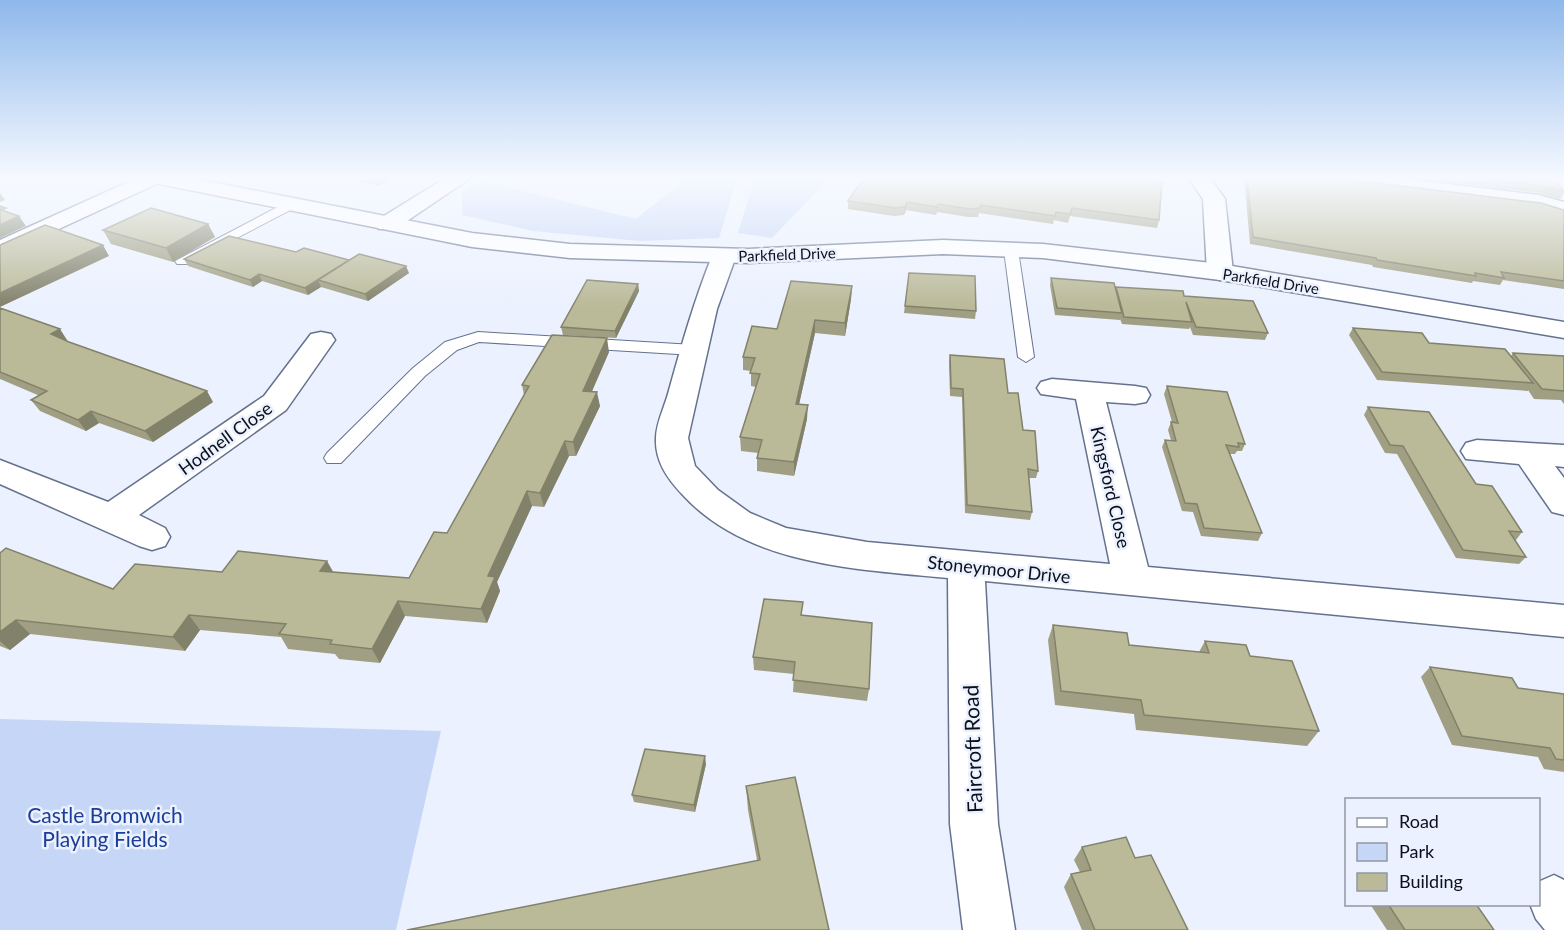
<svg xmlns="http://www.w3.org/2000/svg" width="1564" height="930" viewBox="0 0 1564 930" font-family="Lato,sans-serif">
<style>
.green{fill:#c6d6f7}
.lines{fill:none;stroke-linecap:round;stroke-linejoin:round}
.lane-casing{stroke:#64728d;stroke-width:2}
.street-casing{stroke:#64728d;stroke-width:3}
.secondary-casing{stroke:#64728d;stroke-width:3}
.lane{fill:#fff;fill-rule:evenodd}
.street{fill:#fff;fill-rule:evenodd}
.secondary{fill:#fff;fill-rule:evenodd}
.wall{fill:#a09f83}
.shaded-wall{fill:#82826a}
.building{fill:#bab998;stroke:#82826a;stroke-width:1.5}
.labels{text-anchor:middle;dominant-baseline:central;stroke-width:5;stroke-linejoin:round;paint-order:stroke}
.far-street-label{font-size:15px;fill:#0b101a;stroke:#ebf1fe}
.street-label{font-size:18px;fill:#0b101a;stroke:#ebf1fe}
.near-street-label{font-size:21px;fill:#0b101a;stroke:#ebf1fe}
.near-park-label{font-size:21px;fill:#1a3d98;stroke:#ebf1fe}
</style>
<rect width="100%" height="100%" fill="#ebf1fe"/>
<path class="green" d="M688,177L737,178L719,238L640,241L533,231L462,215V191L479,180L636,219Z
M755,177H831L772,238L738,233Z
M0,719L441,731L396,930H0Z"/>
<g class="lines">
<defs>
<path id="lane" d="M291,200L298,204L296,207L187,264H177L175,261Z
M1011,246L1018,250L1034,357L1026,362L1018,357L1004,250Z
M478,332L694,345L702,350L694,355L479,342L457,350L425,376L341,463H327L324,458L327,453L413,368L445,342Z"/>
<path id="street" d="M139,177H167L163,181L0,256V240Z
M447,177H472L395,229H379L375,224L379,219Z
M1188,177H1209L1225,199L1233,272L1229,277L1220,280L1211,277L1207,272L1203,199Z
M1341,177H1391L1539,195L1564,202V216L1537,208L1351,184L1344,182Z
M724,249L733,251L736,256L717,309L688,438L695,466L718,490L750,513L786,528L867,542L1110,564L1076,399L1041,394L1037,388L1041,382L1052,379L1135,386L1146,388L1150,395L1146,402L1135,404L1106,402L1148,567L1564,605V637L985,581L998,824L1015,930H963L950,824L948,578C857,569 747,566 682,494C667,478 655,461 656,438C656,424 664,408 668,394C681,347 694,301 712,256L715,251Z
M321,332L331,334L335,340L286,410L139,515L165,528L170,537L165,546L152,550L139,546L0,484V460L108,502L264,396L311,334Z
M1477,440L1564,445V467L1555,466L1564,478V515L1552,512L1519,464L1466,459L1461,451L1466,443Z
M1554,875L1564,880V930H1545L1536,919L1530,904H1538V882Z"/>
<path id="secondary" d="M145,177H186L472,233L570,244L748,249L943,240L1043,244L1220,264L1564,322V338L1220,280L1043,258L943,254L748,263L570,258L472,247L155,183L148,181Z"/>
</defs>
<use href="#lane" class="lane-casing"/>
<use href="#street" class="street-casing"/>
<use href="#secondary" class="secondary-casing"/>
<use href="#lane" class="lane"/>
<use href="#street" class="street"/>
<use href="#secondary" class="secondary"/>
</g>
<path class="wall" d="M343,177H395L378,186Z
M864,177L1159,220L1157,228L1070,216L1068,223L1054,220L1053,224L979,213L978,217H968L937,212L936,215L906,210L904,215L894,216L848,209V201Z
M1244,177H1345L1353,180L1564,210V289L1503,280L1500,285L1473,281L1472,283L1373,267L1372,265L1250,244Z
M1407,177H1554L1564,191V193L1560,199L1539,193Z
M208,224L215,237L173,262L111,244L103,230Z
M296,252L349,261L409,273L368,301L321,287L308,295L262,281L253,287L188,266L184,259Z
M909,273L976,311L975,319L904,313Z
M1051,278L1116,288L1184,296L1268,333L1265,340L1193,335L1190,327L1189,329L1122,324L1120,319V320L1055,315L1050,285Z
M638,284L639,291L616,338L563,335L561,327Z
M852,286L851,299L845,336L815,333L799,404L807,419L794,476L757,471V458L758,453L741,451L740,437L756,387L751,386V371L743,370V357L777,329Z
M0,308L67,340L66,341L213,402L153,442L99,423L86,431L40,411L31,400L40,396L0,379Z
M1353,328L1429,343L1511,356L1513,353L1564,356V404L1561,400L1534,399L1528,390V391L1377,380L1349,335Z
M609,352L592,391L600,406L576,456H569L544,507L532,506L497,582L500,591L487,623L405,616L380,663L339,659L335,654L288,649L281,637L200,630L185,651L30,634L10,650L0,646V553L113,589L222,572H333L409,578L447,533L524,395L522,385Z
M950,355L1008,393L1038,471L1036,478H1029L1032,512L1030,520L965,513L962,397L950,396L949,363Z
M1167,386L1245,444L1242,451H1237L1235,454H1230L1262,533L1258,541L1201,536L1193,512L1182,511L1162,447L1165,440H1171L1168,430L1171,422H1172L1164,394Z
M1368,407L1476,484L1522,532L1516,540H1515L1526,557L1519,564L1456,558L1397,454L1385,453L1364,415Z
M802,615L869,689L867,701L793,692L794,674L754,670L753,657Z
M1053,625L1129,645L1199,652L1205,641L1250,656L1319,731L1307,746L1136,730L1134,714L1055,705L1048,640Z
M1430,667L1518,688L1564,694V772L1544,769L1538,757L1452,745L1421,677Z
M706,764L695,812L634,802L632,795Z
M746,786L829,930L757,860L748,810Z
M1082,847L1135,858L1188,930H1082L1064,887L1071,874L1080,872L1074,860Z
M1370,904H1476L1494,930H1387Z"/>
<path class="shaded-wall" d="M381,177H395L378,186L376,179Z
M0,193L5,200L0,202Z
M907,202L906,210L904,215L905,207Z
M19,216L26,226L0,238V225Z
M208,224L215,237L173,262L166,248Z
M103,245L109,256L0,307V293Z
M406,266L409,273L368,301L365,294Z
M259,274L262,281L253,287L250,280Z
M318,280L321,287L308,295L305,288Z
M638,284L639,291L616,338L615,331Z
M852,286L851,299L845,336V323Z
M815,320V333L796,418V404Z
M60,329L67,340L58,345L51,334Z
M607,338L609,352L586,405L583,391Z
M207,391L213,402L153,442L145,431Z
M597,392L600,406L576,456L573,442Z
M808,405L807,419L794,476V462Z
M91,411L99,423L86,431L78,420Z
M565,441L569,456L544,507L540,493Z
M527,491L532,506L497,582L500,591L487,623L481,609L488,576Z
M327,561L335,575L320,571Z
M398,601L405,616L380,663L372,649Z
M189,615L200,630L185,651L173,637Z
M16,620L30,634L10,650L0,641V632Z
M705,756L706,764L695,812L694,805Z"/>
<path class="building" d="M366,177H381L376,179Z
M864,177H1159V182H1162L1159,220L1072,208L1070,214L1056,212L1055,216L981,205L980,208L969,209L938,204L937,207L907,202L905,207L895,208L848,201Z
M1247,177H1345L1353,180L1541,203L1564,210V281L1501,272L1504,278L1475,273L1476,276L1377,260L1376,258L1253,237Z
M1465,177H1554L1564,192L1543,186Z
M0,206L6,208L1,210L19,216L0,225Z
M151,208L208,224L166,248L103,230Z
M45,225L103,245L0,293V245Z
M229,236L296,252L304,248L349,260L305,288L259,274L250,280L184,259Z
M359,254L406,266L365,294L318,280Z
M909,273L975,276L976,311L905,306Z
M1051,278L1114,283L1122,313L1057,308Z
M587,280L638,284L615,331L561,327Z
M791,281L852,286L845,323L815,320L796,404L808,405L794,462L757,458L762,440L740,437L760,374L750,373L755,358L743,357L752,326L777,329Z
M1116,287L1183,291L1184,296L1253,301L1268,333L1196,327L1186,302L1192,322L1124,317Z
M0,308L60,329L51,334L69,342L207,391L145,431L91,411L78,420L31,400L47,391L0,372Z
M1353,328L1422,333L1429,343L1505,349L1533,383L1382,372Z
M552,335L607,338L583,391L597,392L573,442L565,441L540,493L527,491L488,576L495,577L481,609L398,601L372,649L330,644L332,640L279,634L286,624L189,615L173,637L16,620L0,632V553L6,548L113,589L135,564L222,572L238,551L327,561L320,571L409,578L434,532L447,533L529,386L522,385Z
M1513,353L1564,356V391L1542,389Z
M950,355L1004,359L1008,393H1018L1023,430L1035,431L1038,471L1028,469L1032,512L967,505L963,389L951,388Z
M1167,386L1227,392L1245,444L1238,443L1239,447L1226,445L1262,533L1204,528L1197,504L1185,503L1165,440L1176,441L1171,422L1178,423Z
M1368,407L1429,412L1476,484L1492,486L1522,532L1509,531L1526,557L1463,550L1403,446L1390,445Z
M764,599L803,602L801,615L872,623L869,689L793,680L795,662L753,657Z
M1053,625L1127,633L1129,645L1209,653L1205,641L1246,645L1250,656L1292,661L1319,731L1144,715L1141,700L1061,691Z
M1430,667L1512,678L1518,688L1564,694V760L1556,759L1550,748L1462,736Z
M645,749L705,756L694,805L632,795Z
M795,777L829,930H407L760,860L746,786Z
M1126,837L1135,858L1151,855L1188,930H1095L1071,874L1091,870L1082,847Z
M1388,904H1476L1494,930H1405Z"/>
<linearGradient id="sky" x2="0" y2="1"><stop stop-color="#8eb8eb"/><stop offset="0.58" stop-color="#f6f9ff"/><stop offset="1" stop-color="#f6f9ff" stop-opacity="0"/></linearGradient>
<rect width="1564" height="307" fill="url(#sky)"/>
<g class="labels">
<g class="far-street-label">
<text transform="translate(787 254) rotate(-2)">Parkfield Drive</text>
<text transform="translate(1271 281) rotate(9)">Parkfield Drive</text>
</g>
<g class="street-label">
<text transform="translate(225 438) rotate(-36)">Hodnell Close</text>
<text transform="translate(1111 487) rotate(77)">Kingsford Close</text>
<text transform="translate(999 569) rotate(6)">Stoneymoor Drive</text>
</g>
<g class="near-street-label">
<text transform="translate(972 749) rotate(-92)">Faircroft Road</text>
</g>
<g class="near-park-label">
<text x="105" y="814">Castle Bromwich<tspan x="105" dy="24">Playing Fields</tspan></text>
</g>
</g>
<rect x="1345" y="798" width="195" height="108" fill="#ebf1fe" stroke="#9197a3" stroke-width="1.5"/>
<rect x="1357" y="818" width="30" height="9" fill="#ffffff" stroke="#9197a3" stroke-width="1.5"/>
<text x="1399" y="828" font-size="18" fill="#0b101a">Road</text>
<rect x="1357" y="843" width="30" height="18" fill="#c6d6f7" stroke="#9197a3" stroke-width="1.5"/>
<text x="1399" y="858" font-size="18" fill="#0b101a">Park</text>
<rect x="1357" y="873" width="30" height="18" fill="#bab998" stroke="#9197a3" stroke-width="1.5"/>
<text x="1399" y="888" font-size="18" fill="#0b101a">Building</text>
</svg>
